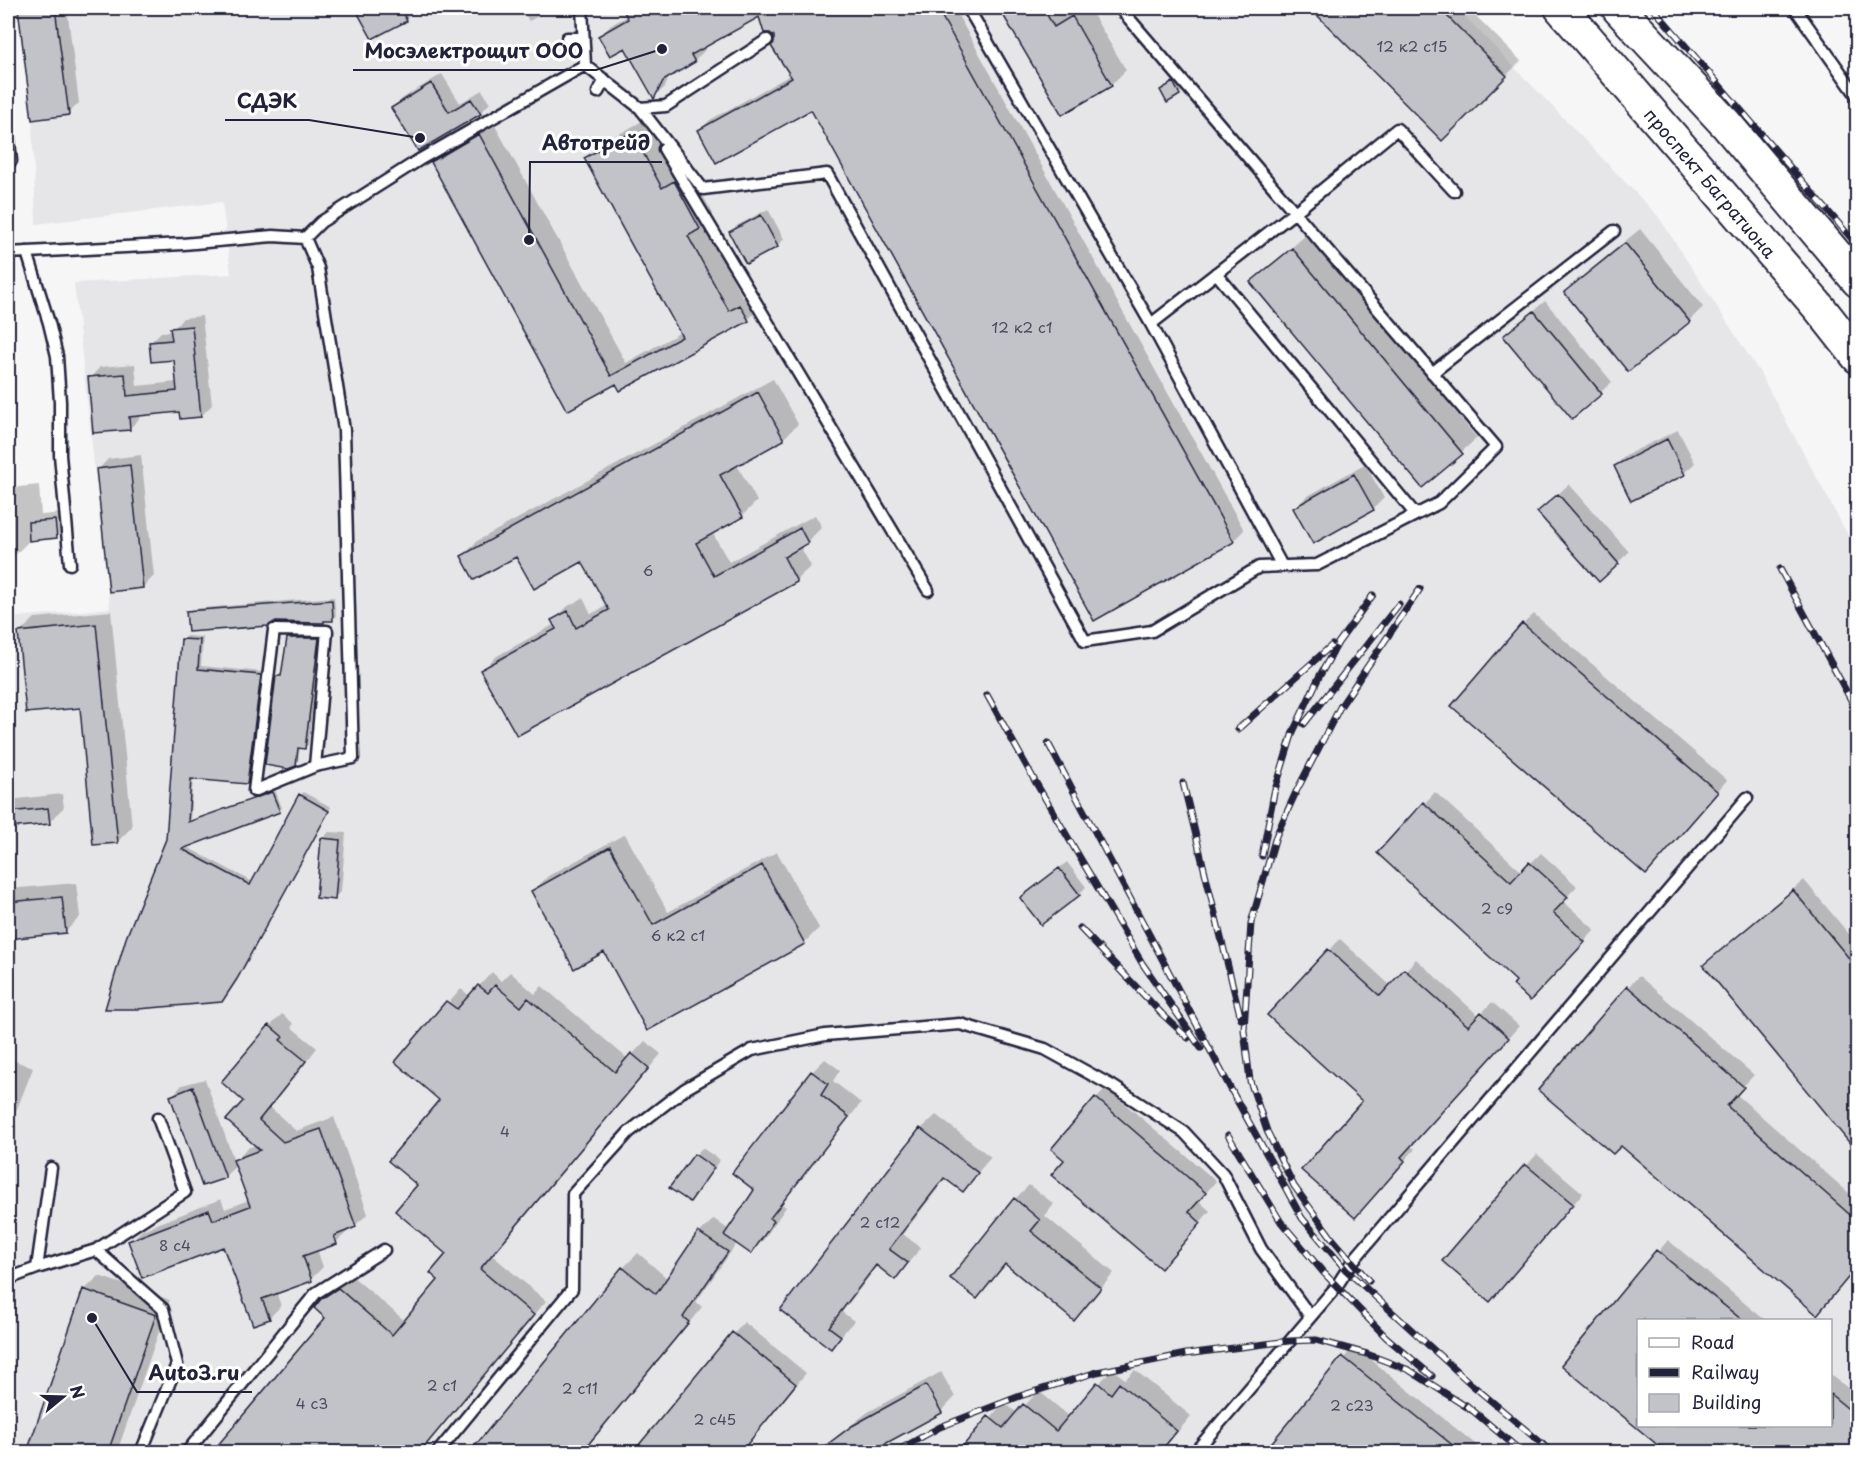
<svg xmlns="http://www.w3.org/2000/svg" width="1865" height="1460" viewBox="0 0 1865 1460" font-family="'Playpen Sans',sans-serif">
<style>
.built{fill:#e6e6e9;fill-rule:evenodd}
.shadow{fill:#0003}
.building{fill:#c2c2c9;stroke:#22223b;stroke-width:1.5}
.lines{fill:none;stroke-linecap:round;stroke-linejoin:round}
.service-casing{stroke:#22223b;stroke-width:15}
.primary-casing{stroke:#22223b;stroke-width:36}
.service{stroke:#fff;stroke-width:10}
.primary{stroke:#fff;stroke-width:32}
.rail-casing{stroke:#22223b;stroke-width:7}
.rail{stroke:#fff;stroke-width:4.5;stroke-dasharray:14;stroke-linecap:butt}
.labels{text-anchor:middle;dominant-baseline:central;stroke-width:6;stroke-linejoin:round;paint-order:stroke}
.number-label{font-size:15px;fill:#4a4a5e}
.street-label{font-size:18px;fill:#22223b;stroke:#fff}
.leader{fill:none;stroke:#22223b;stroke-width:2}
.callout-dot{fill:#22223b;stroke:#fff;stroke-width:2}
.callout-label{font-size:20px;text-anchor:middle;font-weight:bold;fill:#22223b;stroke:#fff;stroke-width:6;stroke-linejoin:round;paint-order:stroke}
</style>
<rect width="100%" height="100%" fill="#f6f6f7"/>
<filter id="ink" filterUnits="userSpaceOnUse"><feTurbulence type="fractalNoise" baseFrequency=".0167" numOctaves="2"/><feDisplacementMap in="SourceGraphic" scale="12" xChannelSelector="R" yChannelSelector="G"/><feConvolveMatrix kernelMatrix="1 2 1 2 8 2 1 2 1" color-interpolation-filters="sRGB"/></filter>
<g filter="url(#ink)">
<path class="built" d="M18,8H1457L1658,216L1760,373L1857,552V1452H8V618L110,608L74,283L231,274L222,202L36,224L32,120ZM1638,1320H1830V1426H1638Z"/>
<path class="shadow" d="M19,8H67L79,103L68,114L33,118Z
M357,8H418L406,19L373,37Z
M521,8H554L529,21Z
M623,8H954L1244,530L1233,541L811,108L699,131L710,120L792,74L774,34L765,32L760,15L703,46L705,50L694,61L670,75L665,87L654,97L626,46L600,36L611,25L628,16Z
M1001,8H1066L1069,13L1079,8H1089L1126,70L1111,85L1063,113Z
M1325,8H1468L1521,61L1442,139L1319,14Z
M442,74L460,103L482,90L490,103L480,113L418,149L393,108L403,98Z
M1176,80L1182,91L1168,100L1162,90Z
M646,119L676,175L688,168L713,214L703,225L743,298L754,292L761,306L748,320L617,382L568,409L432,162L446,149L493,122L626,363L681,332L586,158L599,145Z
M768,209L784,239L777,246L731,232L738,225Z
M1640,229L1703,307L1689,321L1566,292L1580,278Z
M1307,234L1477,438L1423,486L1253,282Z
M1545,301L1612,382L1572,417L1516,326Z
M202,316L212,405L201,416L180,410L140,414V418L129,429L90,378L100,367L135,364L137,386L177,382L175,358L150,343L161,332L172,331L183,318Z
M773,379L798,424L783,439L737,465L757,501L742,516L712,532L729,562L815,515L822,527L807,542L800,546L811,566L796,580L517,734L482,670L497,656L555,624L553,621L568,606L583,598L591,614L608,605L583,560L517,555L463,556L477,541Z
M1678,430L1695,463L1684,473L1615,466L1626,455Z
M141,455L154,576L143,587L98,470L108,459Z
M1365,464L1384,498L1373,509L1295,508L1306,497Z
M1569,484L1629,552L1599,580L1550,502Z
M39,485L41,515L62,513L63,530L56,537L31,539L8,562V488Z
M334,597L336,616L333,619L188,612L191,609Z
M111,611L132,827L117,842L82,706L20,632L35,618Z
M1534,614L1727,780L1657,862L1523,624Z
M291,635L321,636L308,745L304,748L300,747L298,761L295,765L277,677L283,674L288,638Z
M186,636L203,637L201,666L263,672L250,779L247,783L193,778L190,821L275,790L282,808L279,811L185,846L253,882L303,792L331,807L240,975L225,997L167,839L183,639Z
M1435,792L1522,872L1541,853L1577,886L1563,901L1595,930L1541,988L1379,853Z
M62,794L64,807L49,822L8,826V800Z
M329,832L346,833L341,891L334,898L322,839Z
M625,834L668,912L777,852L819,928L804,943L604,950L533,891L548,876Z
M1067,862L1086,887L1079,894L1022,898Z
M1804,880L1858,945V1150L1705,965Z
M76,883L80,917L65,932L8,937V889Z
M1340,939L1391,986L1416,959L1479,1016L1492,1002L1519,1026L1411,1146L1415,1149L1365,1205L1364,1101L1269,1015Z
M492,972L501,981L510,972L535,994L542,986L628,1059L645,1041L661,1054L492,1255L546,1301L420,1452H214L327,1318L322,1300L336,1286L352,1276L405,1321L440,1280L448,1254L419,1184L441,1100L397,1062L461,989L470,996Z
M1639,976L1754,1075L1736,1094L1858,1201V1267L1828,1302L1621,1144L1628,987Z
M282,1014L294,1024L291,1027L317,1048L270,1107L296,1131L334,1117L368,1214L336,1242L317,1249L323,1267L311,1279L276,1292L281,1306L269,1318L224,1245L130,1242L142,1230L221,1199L225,1209L249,1200L237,1165L225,1176L172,1096L182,1085L205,1079L234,1161L247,1148L256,1145L246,1101L270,1026Z
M8,1058L33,1068L8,1132Z
M825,1059L840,1070L833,1081L861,1103L782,1204L786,1207L764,1239L751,1253L737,1243L696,1302L702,1307L583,1452H472L623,1268L638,1253L668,1279L699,1233L714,1219L729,1230L756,1190L734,1173L812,1072Z
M1106,1088L1216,1181L1199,1201L1210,1211L1171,1256L1066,1159L1096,1098Z
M936,1115L991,1157L963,1190L946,1178L903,1234L921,1248L895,1278L878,1265L842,1312L854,1321L831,1347L782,1309L921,1129Z
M702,1148L720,1160L689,1200L695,1155Z
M1537,1154L1583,1193L1500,1289L1444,1261Z
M1029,1185L1054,1204L1045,1216L1114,1273L1074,1319L1007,1264L977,1297L1015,1199Z
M1668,1240L1765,1320H1638V1426H1830V1374L1858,1396V1452H1669L1563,1365Z
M99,1276L170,1300L117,1452H28L84,1290Z
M744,1322L806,1373L741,1452H635Z
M1354,1346L1485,1452H1266Z
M1112,1369L1125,1379L1135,1370L1191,1416L1161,1452H964L962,1451L1004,1402L1017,1413L1039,1391L1070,1417Z
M941,1372L955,1397L941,1412L868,1452H826L824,1449L838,1435L868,1412Z"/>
<path class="building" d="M18,8H55L69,115L32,120Z
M355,8H400L407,21L372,39Z
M622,8H937L1234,542L1094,621L811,110L716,163L698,130L792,78L771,46L774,43V36L770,33H764L759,17L691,55L695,62L663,81L654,99L625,48L610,56L598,36L628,19Z
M999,8H1043L1054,27L1072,16L1112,86L1062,115Z
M1310,8H1439L1507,76L1442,141Z
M1173,82L1180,95L1167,103L1160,90Z
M431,83L449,112L471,99L481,114L418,151L391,108Z
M632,132L662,188L674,181L700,229L688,236L729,311L740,305L749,321L620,391L616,384L567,411L431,162L479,134L611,376L682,337L584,158Z
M761,215L778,247L746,264L729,232Z
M1625,243L1690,322L1628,372L1564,292Z
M1292,248L1463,454L1422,488L1250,282Z
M1534,311L1602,394L1572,419L1503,336Z
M192,326L201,417L180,419L179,412L129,417L130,430L93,433L88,377L125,374L127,396L177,391L174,360L151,362L149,342L172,340L170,328Z
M758,392L784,440L720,475L743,517L696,543L714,576L800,528L808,543L784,557L797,582L517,736L480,670L556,629L551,620L568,611L576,628L609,610L582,562L534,589L516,557L474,580L461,556Z
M1667,439L1685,475L1631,501L1614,466Z
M130,465L143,588L109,592L96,469Z
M1354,474L1374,510L1313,544L1293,508Z
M1558,494L1619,564L1599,582L1537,512Z
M55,520L57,538L29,541L28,522Z
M332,600L333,621H324V623L274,622L268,626L188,632L186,611Z
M1522,623L1718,792L1646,875L1451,706Z
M96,624L118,843L93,845L80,708L26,713L18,632Z
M287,638H319L305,749L298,748L296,766L288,769L265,765L276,676H281Z
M181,639L200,640L198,669L261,675L247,784L191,779L188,822L272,792L280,812L182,849L250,885L299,794L329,811L237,979L222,1002L138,1009H105L126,938L166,839Z
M1423,802L1511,882L1529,862L1568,897L1553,913L1585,942L1530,1001L1513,985L1516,981L1377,853Z
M48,808L50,824L8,828V812Z
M321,838L340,840L335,900L316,898Z
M610,847L653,925L762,865L805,944L647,1031L604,952L574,969L531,891Z
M1059,868L1080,895L1041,925L1020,898Z
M1793,890L1857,968V1152L1703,965Z
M62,897L66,933L8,939V902Z
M1328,949L1380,996L1404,969L1468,1026L1481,1012L1509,1038L1401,1157L1405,1161L1355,1218L1301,1170L1362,1101L1267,1015Z
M478,985L488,993L495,985L521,1007L528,998L615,1072L631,1053L649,1068L480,1269L534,1315L420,1452H212L325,1318L314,1308L321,1299L338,1288L392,1335L438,1280L430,1273L446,1254L395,1211L417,1185L388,1161L439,1100L395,1062L446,1001L457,1009Z
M1627,986L1744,1087L1727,1106L1857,1221V1267L1817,1315L1621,1146L1613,1154L1538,1090Z
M269,1025L283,1037L280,1040L306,1061L259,1120L283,1142L321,1129L356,1227L334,1236L337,1244L303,1256L312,1281L262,1299L270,1319L253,1325L223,1247L142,1278L128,1241L209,1210L213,1220L250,1206L233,1160L260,1150L226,1120L243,1101L221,1082Z
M811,1071L828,1084L821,1095L849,1117L770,1218L774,1221L751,1254L724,1235L754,1190L732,1173Z
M193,1087L226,1178L202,1186L170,1096Z
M1095,1097L1206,1193L1189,1212L1201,1223L1161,1269L1051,1175L1064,1160L1051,1149Z
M920,1128L978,1173L963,1192L944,1178L889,1249L908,1263L895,1280L876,1265L829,1327L841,1336L831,1349L780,1310Z
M694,1154L714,1168L690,1202L669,1188Z
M1525,1164L1573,1204L1490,1302L1442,1261Z
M1014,1198L1040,1220L1031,1231L1101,1288L1074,1321L1005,1264L977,1299L950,1278Z
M698,1232L728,1252L683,1317L689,1322L582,1452H470L622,1267L656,1294Z
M1656,1250L1742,1320H1638V1425H1830V1394L1857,1416V1452H1666L1561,1365Z
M83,1289L156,1315L108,1452H27Z
M732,1332L796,1384L741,1452H633Z
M1342,1356L1461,1452H1264Z
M1097,1382L1111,1394L1119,1383L1177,1431L1160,1452H958L988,1416L1003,1428L1023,1404L1056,1431Z
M926,1385L942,1413L870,1452H817L852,1426Z"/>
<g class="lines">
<defs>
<path id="service" d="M582,8L585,65
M968,8L1151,324L1282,566
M1795,8L1858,97
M567,38H584
M598,92L605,80
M640,108L703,189L827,174L1085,641L1152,631L1259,567L1317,565L1439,503L1496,447L1120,8
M640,108L666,106L767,40
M8,132L11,161H8
M664,149L928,590
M305,238L321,222L419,160L585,65L640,108L643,112
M27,252L49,323L57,356L60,402V455L70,564
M8,253L183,244L273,236L305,238L318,268L344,430L353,758L315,766L254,791L274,630L327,631L315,766
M1216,273L1416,515
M1151,324L1295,212L1397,129L1454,191
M1432,373L1614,231
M96,1250L185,1192L158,1118
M37,1268L96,1250L163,1309L177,1364L142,1450
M8,1279L37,1268L51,1168
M187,1452L316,1293L384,1250
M438,1452L572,1289L573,1194L629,1132L685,1089L752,1050L825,1035L960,1024L1045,1049L1114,1087L1184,1132L1223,1174L1261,1249L1310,1316
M1195,1452L1336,1287L1352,1262L1747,798"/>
<g id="primary">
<path id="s1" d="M1561,8L1821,310L1858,357"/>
<path d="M1618,8L1726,124L1858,281"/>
</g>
</defs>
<use href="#service" class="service-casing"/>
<use href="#primary" class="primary-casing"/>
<use href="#service" class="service"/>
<use href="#primary" class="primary"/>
<defs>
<path id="rail" d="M1653,8L1858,246
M1780,569L1858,713
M987,695L1036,783L1142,963L1201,1048
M1304,724L1399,604
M1238,729L1332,645
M1048,743L1235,1097L1302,1218L1346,1270L1471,1384L1552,1452
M1183,783L1241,1019
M1262,856L1274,793L1293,732L1319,677L1338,643L1373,595
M1080,928L1162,1014L1188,1038
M1228,1135L1281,1222L1323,1272L1386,1337L1432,1376
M1369,1281L1332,1238L1294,1186L1267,1131L1250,1081L1244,1030L1251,923L1276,836L1296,792L1340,707L1420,589
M1466,1405L1522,1452
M895,1452L940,1427L1020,1396L1097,1372L1186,1354L1289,1341L1316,1340L1367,1354L1409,1370L1473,1411"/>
</defs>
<use href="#rail" class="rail-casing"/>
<use href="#rail" class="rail"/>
</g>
</g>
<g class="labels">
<g class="number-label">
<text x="1412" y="45">12 к2 с15</text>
<text x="1022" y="326">12 к2 с1</text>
<text x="648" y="569">6</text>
<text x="1497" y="907">2 с9</text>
<text x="678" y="934">6 к2 с1</text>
<text x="505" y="1130">4</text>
<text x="880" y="1221">2 с12</text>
<text x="175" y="1244">8 с4</text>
<text x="442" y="1384">2 с1</text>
<text x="580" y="1387">2 с11</text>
<text x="312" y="1402">4 с3</text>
<text x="1352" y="1404">2 с23</text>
<text x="715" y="1418">2 с45</text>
</g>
<g class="street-label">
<text stroke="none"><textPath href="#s1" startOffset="230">проспект Багратиона</textPath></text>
</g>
</g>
<path class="leader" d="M662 49L596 70H353M420 138L309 120H225M529 240L530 162H662M92 1318L137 1392H252"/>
<g class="callout-dot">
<circle cx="662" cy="49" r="6"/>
<circle cx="420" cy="138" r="6"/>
<circle cx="529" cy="240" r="6"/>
<circle cx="92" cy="1318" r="6"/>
</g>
<g class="callout-label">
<text x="474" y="58">Мосэлектрощит ООО</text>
<text x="267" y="108">СДЭК</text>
<text x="596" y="150">Автотрейд</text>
<text x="194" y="1380">Auto3.ru</text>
</g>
<rect width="1865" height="1460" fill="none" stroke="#fff" stroke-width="30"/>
<rect x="15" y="15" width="1835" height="1430" fill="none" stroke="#22223b" stroke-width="2" filter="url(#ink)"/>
<rect x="1637" y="1319" width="195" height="108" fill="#ffffff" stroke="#a7a7b1" stroke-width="1.5"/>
<rect x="1649" y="1338" width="30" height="9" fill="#ffffff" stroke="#a7a7b1" stroke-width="1.5"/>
<text x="1691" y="1349" font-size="18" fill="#22223b">Road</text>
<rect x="1649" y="1368" width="30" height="9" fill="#22223b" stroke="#a7a7b1" stroke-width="1.5"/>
<text x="1691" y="1379" font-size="18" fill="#22223b">Railway</text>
<rect x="1649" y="1394" width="30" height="18" fill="#c2c2c9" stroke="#a7a7b1" stroke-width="1.5"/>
<text x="1691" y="1409" font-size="18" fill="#22223b">Building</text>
<g transform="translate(63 1397) rotate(71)" stroke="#ffffff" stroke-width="4.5" paint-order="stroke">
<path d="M0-4.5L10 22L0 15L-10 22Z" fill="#22223b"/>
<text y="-9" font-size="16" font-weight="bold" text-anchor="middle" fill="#22223b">N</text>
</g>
</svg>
